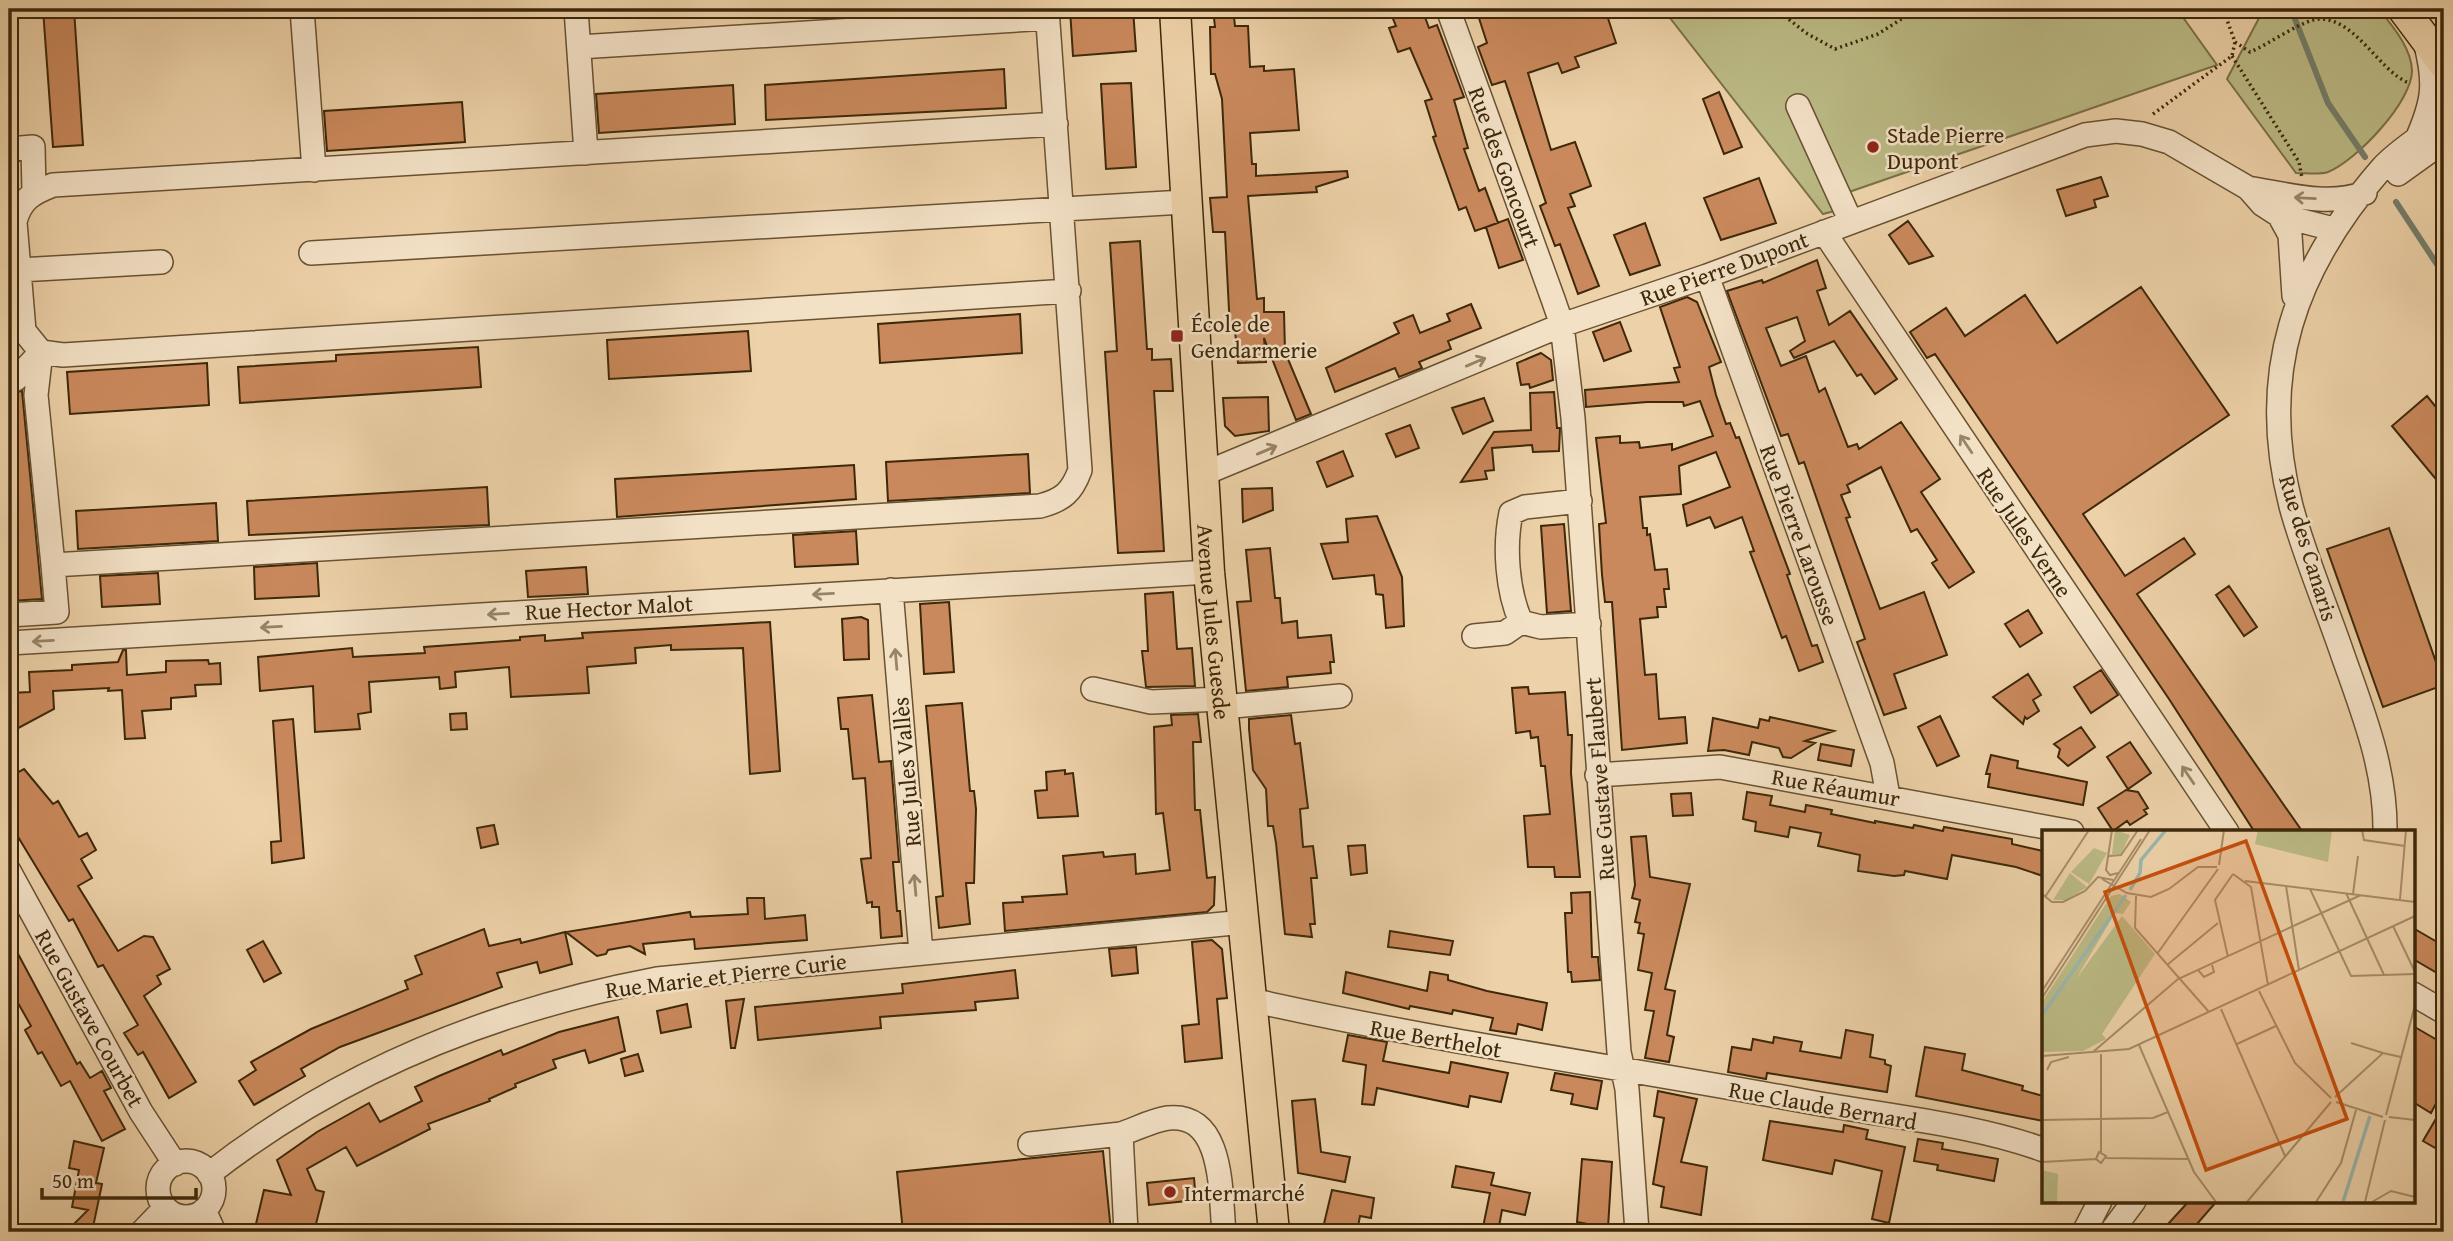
<svg xmlns="http://www.w3.org/2000/svg" width="2453" height="1241" viewBox="0 0 2453 1241" font-family="'Gentium Book Plus',serif">
<style>
.green{fill:#bbba85;stroke:#7c7148;stroke-width:2}
.lines{fill:none;stroke-linecap:round;stroke-linejoin:round}
.stream{stroke:#747e6b;stroke-width:6}
.building{fill:#ca895c;stroke:#3d280a;stroke-width:2}
.minor-casing{stroke:#695232;stroke-width:26}
.major-casing{stroke:#3d280a;stroke-width:33}
.path{stroke:#3d280a;stroke-width:3.5;stroke-dasharray:2 3.5;stroke-linecap:butt}
.minor{stroke:#f3e1c6;stroke-width:23}
.major{stroke:#edd1a8;stroke-width:30}
.oneway{stroke:#988468}
.poi-dot{fill:#8f2418;stroke:#f3e1c6;stroke-width:2.5}
.labels{text-anchor:middle;dominant-baseline:central;stroke-width:5;stroke-linejoin:round;paint-order:stroke}
.poi-label{font-size:23px;fill:#3d280a;stroke:#f3e1c6;text-anchor:start}
.street-label{font-size:23px;fill:#3d280a;stroke:#f3e1c6}
.inset-river{fill:none;stroke:#99b7ac;stroke-width:3.5}
.inset-road{fill:none;stroke:#a78d69;stroke-width:2}
.view{fill:#c64f0c;fill-opacity:0.15;stroke:#c64f0c;stroke-width:3.5}
.inset-edge{fill:none;stroke:#3d280a;stroke-width:3.5}
</style>
<rect width="100%" height="100%" fill="#edd1a8"/>
<filter id="stains"><feTurbulence type="fractalNoise" baseFrequency=".00286" numOctaves="4"/><feColorMatrix values="0 0 0 0 .2 0 0 0 0 .09 0 0 0 0 .02 0 0 0 .5 -.17"/></filter>
<radialGradient id="worn" r=".72"><stop offset=".6" stop-color="#630" stop-opacity="0"/><stop offset="1" stop-color="#630" stop-opacity=".3"/></radialGradient>
<path class="green" d="M1663,9H2177L2217,65L1849,192L1853,206L1823,214Z
M2253,9H2379C2392,26 2411,47 2412,70C2413,101 2356,161 2328,172C2320,175 2305,173 2296,173L2227,79L2259,18Z"/>
<g class="lines">
<path class="stream" d="M2291,9L2328,103L2365,157
M2396,202L2444,275"/>
</g>
<path class="building" d="M43,9H74L83,145L53,147Z
M1070,9H1133L1136,51L1073,56Z
M1389,9H1422L1429,28L1437,25L1464,97L1454,100L1468,148L1464,149L1479,191L1485,188L1498,223L1475,231L1466,207L1459,210L1433,137L1436,136L1425,101L1432,99L1410,48L1398,52L1389,28L1396,26Z
M1476,9H1564L1565,16L1588,9H1605L1616,43L1575,57L1579,67L1562,73L1558,63L1528,73L1551,150L1575,142L1591,186L1570,194L1575,206L1568,208L1599,286L1578,294L1560,244L1555,246L1540,206L1546,203L1505,81L1492,85L1478,47L1487,43Z
M1234,17L1235,26H1248L1250,67L1264,66V71L1294,69L1299,130L1250,133L1252,164H1256V176L1347,171L1348,177L1316,187L1317,192L1248,196L1257,299L1264,298V312H1284L1285,352L1311,414L1296,420L1264,338L1266,362L1238,363L1235,330H1230L1225,232H1213L1210,198L1227,197L1222,99L1215,74H1211L1210,27H1215L1214,18Z
M1004,69L1006,108L766,120L765,85Z
M1131,83L1136,167L1106,169L1101,84Z
M733,85L735,124L599,133L596,94Z
M1719,92L1742,147L1724,154L1703,99Z
M462,102L465,142L327,151L324,111Z
M2101,177L2108,196L2094,200L2096,207L2066,216L2057,190Z
M1759,178L1776,223L1721,240L1704,198Z
M1508,219L1523,260L1499,268L1486,227Z
M1908,221L1933,256L1909,264L1889,235Z
M1645,223L1660,265L1630,275L1614,235Z
M1140,241L1147,349H1152V360L1171,359L1173,391H1154L1164,551L1118,553L1105,352L1117,351L1110,243Z
M1817,260L1826,288L1817,291L1829,325L1850,311L1897,379L1875,394L1861,374L1857,376L1834,341L1794,358L1790,351L1805,341L1797,317L1766,328L1781,366L1806,356L1819,392L1825,388L1848,447L1857,444L1859,449L1901,422L1940,479L1921,492L1974,572L1949,588L1932,563L1937,560L1917,529L1911,532L1881,467L1847,485L1850,492L1841,495L1850,517L1846,518L1880,609L1924,592L1947,655L1894,674L1906,708L1884,715L1857,642L1865,639L1804,462L1799,464L1788,434L1781,436L1727,291L1762,280L1763,283Z
M2141,287L2229,415L2083,514L2125,576L2184,538L2195,554L2137,594L2302,831H2254L2169,699L1935,354L1927,358L1910,332L1946,308L1965,336L2025,295L2057,343Z
M1687,297L1697,302L1721,362L1709,367L1716,395L1726,424L1730,423L1736,438L1739,437L1790,574L1787,575L1812,646L1817,645L1823,662L1799,671L1786,636L1782,638L1750,552L1754,551L1742,517L1715,528L1710,517L1687,526L1683,505L1730,487L1716,452L1679,466L1681,494L1640,497L1643,528H1647V535L1650,534L1655,570L1667,569L1669,589H1664L1666,607H1657L1658,617L1640,619L1645,675L1656,674L1659,719L1685,717L1687,743L1622,750L1612,602H1605L1602,575L1599,524L1606,523L1596,438L1620,436V443L1639,442L1640,448L1672,444V450L1713,436L1700,401L1684,406L1683,402H1647L1586,407L1585,390L1679,382L1674,368L1680,367L1660,307Z
M1471,304L1481,328L1448,341L1451,349L1419,362L1422,368L1399,377L1395,368L1335,392L1326,368L1399,333L1394,323L1413,315L1420,333L1450,321L1447,314Z
M1020,314L1022,353L880,363L878,324Z
M1620,322L1631,351L1604,361L1593,332Z
M748,331L751,371L609,379L607,340Z
M478,347L481,387L240,403L238,367L336,361V355Z
M1541,353L1551,360L1553,380L1530,388L1529,384L1521,385L1517,363Z
M207,363L209,405L70,414L67,372Z
M22,391L42,599L9,601V393Z
M1554,392L1557,428H1560L1559,451L1533,452L1532,445L1492,448L1494,470L1485,471L1487,479L1461,482L1494,432L1531,430L1530,393Z
M2427,396L2444,417V489L2392,426Z
M1268,397L1269,431L1235,436L1225,426L1223,398Z
M1484,398L1493,421L1463,434L1452,408Z
M1410,425L1419,448L1396,457L1386,434Z
M1343,451L1353,476L1327,487L1317,462Z
M1028,454L1030,493L888,501L886,462Z
M854,465L856,499L617,517L615,479Z
M487,487L489,525L249,535L247,501Z
M1272,488L1273,510L1243,522L1242,489Z
M216,503L218,541L78,549L76,511Z
M1377,516L1402,577L1404,626L1386,628L1383,595L1376,594L1374,575L1333,579L1321,544L1348,542L1346,519Z
M1564,524L1571,611L1547,613L1541,526Z
M2389,528L2444,685L2383,707L2327,549Z
M856,531L858,564L795,567L793,535Z
M1270,548L1275,598H1280L1282,623L1297,621L1298,638L1331,635L1334,662H1330L1331,673L1287,677L1288,687L1246,691L1237,602L1251,601L1246,550Z
M317,563L319,596L255,599L254,567Z
M586,567L588,594L528,597L526,571Z
M158,573L160,604L102,607L100,576Z
M2229,586L2257,627L2244,636L2216,595Z
M1173,592L1177,649L1192,648L1195,686L1146,687L1142,651H1148L1145,594Z
M949,602L954,672L924,674L920,604Z
M2028,610L2042,633L2020,647L2005,624Z
M861,617L868,620L869,659L844,660L842,619Z
M770,622L780,771L750,774L743,648L671,650V645L635,648L636,663L587,667L589,693L511,697L509,667L455,672L456,687L440,689L439,677L369,682L371,712L358,714L360,729L315,732L313,686L260,691L258,657L352,648L353,657L425,653L424,647L520,640V637L545,635V641L583,638L582,633Z
M123,650H126L127,675L166,672V661L208,660L209,664L220,663L221,684L195,685L196,696L171,698V709L142,711L145,738L125,739L122,690L108,691L109,688L53,691L54,709L9,733V693L30,692L29,672L72,670V665L118,662Z
M2101,670L2118,695L2091,713L2074,687Z
M2028,674L2041,695L2033,700L2039,711L2027,719L2025,717L2023,724L1993,697Z
M1528,687L1529,694L1565,692L1568,735H1572L1571,773L1580,877H1555L1554,867H1528L1524,816L1550,814L1545,766H1541L1538,737L1531,738L1530,731L1516,733L1512,688Z
M872,695L879,762L891,761L899,862H893L897,911H900L902,936L881,938L879,907H872V902L867,903L861,859L871,858L865,778L853,779L848,729H841L838,698Z
M962,703L970,791H974L976,809L974,883H966L970,924L939,928L936,897L943,896L926,706Z
M466,713L467,729L451,730L450,714Z
M1198,714L1201,742H1193L1195,810H1200L1207,878L1215,877L1214,905L1207,912L1005,931L1003,903L1023,902L1022,897L1067,894L1063,856L1103,852L1104,857L1135,854L1136,874L1170,870L1163,813L1156,814L1154,727L1172,725L1171,715Z
M1291,715L1295,744L1300,743L1308,808L1300,809L1303,847L1313,846L1317,878H1311L1315,924H1310L1312,937L1285,934L1276,843L1273,826H1268L1266,789L1253,770L1249,729V719Z
M1940,716L1959,756L1937,766L1918,727Z
M1770,717L1834,731L1805,741L1815,743L1791,758L1783,757L1779,748L1752,742L1749,755L1724,750L1708,751L1713,718L1758,728L1760,719L1769,721Z
M293,719L304,858L272,863L271,842L281,841L273,721Z
M2081,727L2095,747L2068,766L2058,757L2060,749L2054,744Z
M2130,742L2151,773L2128,789L2107,757Z
M1821,744L1854,750L1851,766L1818,760Z
M1991,755L2018,761L2017,768L2087,782L2083,805L1988,787L1990,774H1986Z
M24,769L53,804L58,801L79,837L87,833L96,850L81,859L92,878L78,886L118,951L144,936L153,937L170,969L157,976L161,984L144,996L196,1082L169,1098L143,1052L138,1055L124,1033L138,1025L103,965L98,967L73,919L69,921L9,822V777Z
M1065,770V774L1073,773L1078,816L1038,818L1035,791L1047,790L1046,772Z
M2126,790L2138,792L2148,808L2144,810L2147,814L2130,825L2127,821L2113,831L2098,808Z
M1747,792L1772,796L1770,805L1805,812L1806,805L1832,810L1831,814L1875,823V821L1913,828L1914,825L1943,831L1944,827L2012,839V844L2043,851V876L2016,867L1952,855L1947,879L1905,871L1904,875L1894,876L1858,871L1860,855L1818,846L1821,833L1790,827L1788,837L1755,831L1756,822L1743,819Z
M1691,793L1693,815L1673,816L1671,794Z
M494,825L498,844L481,848L477,828Z
M1646,836L1650,877L1690,884L1665,989L1675,991L1667,1035L1674,1037L1669,1062L1645,1058L1654,1011L1645,1010L1652,973L1638,970L1644,934L1638,933L1640,923L1635,922L1640,900L1632,898L1635,885L1631,837Z
M1365,845L1367,873L1351,875L1348,846Z
M1590,892L1592,957H1598L1600,980L1572,982L1571,972H1568L1565,913H1572L1571,893Z
M747,898H764L765,919L805,915L807,940L695,949L694,939L643,944L645,954L630,946L608,950L606,954L597,956L566,932L690,912L691,917L748,914Z
M2413,928L2444,946V977L2413,959Z
M484,929L489,946L520,939L521,943L565,932L572,964L540,973L537,962L497,973L502,987L340,1047L301,1069L305,1076L254,1105L239,1081L256,1070L251,1062L311,1029L408,989L405,981L422,974L415,956Z
M1390,931L1453,941L1450,955L1388,947Z
M9,937L77,1064L80,1062L90,1078L102,1071L111,1088L104,1091L125,1129L102,1141L70,1081L61,1086L42,1052L38,1054L25,1030L31,1026L9,987Z
M1212,940L1222,949L1226,989L1227,998L1217,999L1222,1058L1185,1062L1182,1026L1199,1024L1192,942Z
M263,941L281,973L264,982L247,950Z
M1136,947L1138,973L1112,976L1109,949Z
M1015,970L1018,998L975,1002L976,1010L880,1017L881,1028L758,1040L755,1007L903,993L902,984Z
M1346,972L1427,991L1430,972L1448,975V980L1487,991L1547,1003L1542,1030L1518,1024L1516,1034L1490,1030L1493,1018L1453,1010L1452,1014L1410,1006L1409,1009L1343,993Z
M744,999L735,1048H731L726,1001Z
M687,1004L691,1027L661,1033L657,1011Z
M618,1017L625,1051L589,1063L585,1050L553,1060L556,1068L515,1084L516,1087L489,1099L490,1101L428,1124L430,1129L357,1166L346,1147L307,1169L316,1190L324,1192L314,1232L255,1228L264,1190L291,1195L277,1160L317,1132L369,1103L380,1122L422,1101L415,1087L439,1076L501,1050L503,1055L559,1032Z
M2413,1026L2444,1044V1088L2431,1113L2413,1102Z
M1846,1030L1873,1035L1870,1057L1885,1060V1064L1891,1066L1887,1092L1767,1073L1766,1079L1728,1072L1732,1047L1751,1050L1753,1039L1773,1043L1774,1037L1802,1042L1800,1051L1841,1058Z
M1348,1035L1387,1042L1383,1061L1449,1073L1451,1062L1508,1073L1501,1102L1470,1096L1468,1107L1377,1088L1374,1105L1362,1104L1366,1065L1343,1061Z
M1925,1047L1965,1054L1962,1070L2023,1086L2022,1090L2043,1096V1121L1916,1096Z
M638,1054L643,1071L625,1076L621,1059Z
M1555,1073L1602,1081L1597,1109L1571,1104L1573,1094L1551,1090Z
M1658,1091L1697,1099L1681,1162L1707,1167L1701,1215L1661,1207L1664,1187L1653,1184L1664,1118L1654,1116Z
M1315,1099L1321,1152L1350,1157L1345,1182L1298,1173L1292,1101Z
M2444,1105V1153L2423,1141Z
M1770,1121L1843,1132L1844,1125L1868,1130L1866,1139L1905,1147L1889,1223L1872,1219L1882,1171L1835,1160L1832,1174L1763,1160Z
M1918,1139L1943,1143L1942,1149L1998,1159L1994,1181L1937,1170L1938,1165L1914,1161Z
M74,1141L104,1148L96,1183L102,1184L92,1232H66L88,1210L72,1207L79,1170L69,1168Z
M1103,1151L1111,1232H903L897,1172Z
M1582,1159L1612,1162L1608,1228L1577,1222Z
M1456,1166L1494,1173L1491,1185L1530,1193L1525,1215L1502,1210L1498,1232H1482L1490,1193L1452,1187Z
M1194,1178L1196,1200L1149,1205L1147,1183Z
M1332,1190L1374,1198L1371,1218L1360,1216L1357,1232L1323,1228Z
M2189,1201H2217L2190,1232H2176L2168,1224Z"/>
<g class="lines">
<defs>
<path id="minor" d="M302,9L314,170
M576,9L586,153
M1448,9L1553,299L1562,325L1573,418L1619,1052L1627,1089L1637,1232
M579,47L1048,18
M1798,106L1851,222
M1056,124L53,185C32,193 20,200 15,222L24,331L41,352L63,355L1069,291
M2417,139C2433,102 2436,85 2426,45
M9,149L33,147L34,192
M2398,174L2444,141
M2248,188C2287,194 2327,207 2365,193
M2279,215L2290,235L2294,296
M1824,232L2227,832
M311,253L1184,202
M19,270L161,262
M1707,276L1882,763L1888,796
M9,379H16L41,352L36,395L53,565
M1203,474L1562,325L1707,276L2085,135L2116,131L2142,134L2169,142L2248,188L2262,204L2279,215L2333,229
M1580,501L1525,507L1511,513C1504,546 1507,591 1521,622L1541,627L1589,624
M891,590L921,953
M9,615L57,612L53,565L1040,506C1063,500 1072,492 1080,470L1047,9
M1474,636L1505,633L1521,622
M9,643L1209,572
M1093,689L1151,702L1222,699
M1223,707L1340,696
M1597,775L1720,767L2072,832
M2385,832C2386,766 2361,708 2340,647C2324,601 2304,554 2291,506C2257,374 2294,269 2382,168C2398,150 2424,135 2444,119
M9,871L141,1112L175,1164
M2413,994L2444,1012
M1251,1000C1434,1041 1620,1067 1804,1101C1878,1115 1975,1124 2044,1150
M1030,1144L1121,1134
M158 1189a28 28 0 1 1 56 0a28 28 0 1 1-56 0Z
M209,1174C342,1070 493,1010 657,979L1244,922
M204,1210L214,1232
M142,1232L165,1208
M1126,1232L1121,1134C1136,1129 1153,1120 1168,1118C1225,1112 1220,1195 1224,1232
M2084,1232L2100,1201
M2111,1232L2134,1201"/>
<g id="major">
<path id="s1" d="M1175,9L1209,572L1274,1232"/>
<path d="M2403,9L2444,64"/>
</g>
</defs>
<use href="#minor" class="minor-casing"/>
<use href="#major" class="major-casing"/>
<path class="path" d="M1776,9L1806,33L1835,49L1878,34L1917,9
M2235,42L2250,52C2269,44 2295,25 2313,20C2352,11 2379,72 2409,83
M2232,56L2299,162L2302,178
M2153,114L2232,56L2235,42L2223,9"/>
<use href="#minor" class="minor"/>
<use href="#major" class="major"/>
</g>
<defs><path id="oneway-shaft" d="M-6 0H5M1.5-3L5.5 0L1.5 3" fill="none" stroke-width="1.6" stroke-linecap="round" stroke-linejoin="round" transform="scale(1.75)"/></defs>
<g class="oneway">
<use href="#oneway-shaft" transform="translate(2305 198) rotate(-177)"/>
<use href="#oneway-shaft" transform="translate(1476 362) rotate(-23)"/>
<use href="#oneway-shaft" transform="translate(1966 444) rotate(-124)"/>
<use href="#oneway-shaft" transform="translate(1267 450) rotate(-23)"/>
<use href="#oneway-shaft" transform="translate(823 594) rotate(177)"/>
<use href="#oneway-shaft" transform="translate(498 614) rotate(177)"/>
<use href="#oneway-shaft" transform="translate(271 627) rotate(177)"/>
<use href="#oneway-shaft" transform="translate(43 641) rotate(177)"/>
<use href="#oneway-shaft" transform="translate(896 659) rotate(-95)"/>
<use href="#oneway-shaft" transform="translate(2188 775) rotate(-124)"/>
<use href="#oneway-shaft" transform="translate(915 885) rotate(-95)"/>
</g>
<g class="poi-dot">
<circle cx="1873" cy="147" r="7"/>
<rect x="1170" y="329" width="14" height="14" rx="3.5"/>
<circle cx="1170" cy="1192" r="7"/>
</g>
<g class="labels">
<g class="poi-label">
<text x="1887" y="134">Stade Pierre<tspan x="1887" dy="26">Dupont</tspan></text>
<text x="1191" y="323">École de<tspan x="1191" dy="26">Gendarmerie</tspan></text>
<text x="1184" y="1192">Intermarché</text>
</g>
<g class="street-label">
<text transform="translate(1505 167) rotate(70)">Rue des Goncourt</text>
<text transform="translate(1724 268) rotate(-20)">Rue Pierre Dupont</text>
<text transform="translate(2025 532) rotate(56)">Rue Jules Verne</text>
<text transform="translate(1800 535) rotate(70)">Rue Pierre Larousse</text>
<text transform="translate(2309 548) rotate(73)">Rue des Canaris</text>
<text transform="translate(609 607) rotate(-3)">Rue Hector Malot</text>
<text stroke="none"><textPath href="#s1" startOffset="614">Avenue Jules Guesde</textPath></text>
<text transform="translate(906 772) rotate(-95)">Rue Jules Vallès</text>
<text transform="translate(1599 779) rotate(-94)">Rue Gustave Flaubert</text>
<text transform="translate(1836 787) rotate(10)">Rue Réaumur</text>
<text transform="translate(726 975) rotate(-7)">Rue Marie et Pierre Curie</text>
<text transform="translate(90 1018) rotate(61)">Rue Gustave Courbet</text>
<text transform="translate(1436 1038) rotate(10)">Rue Berthelot</text>
<text transform="translate(1823 1105) rotate(10)">Rue Claude Bernard</text>
</g>
</g>
<g transform="translate(2042 830)">
<rect width="373" height="373" fill="#edd1a8"/>
<path d="M73,0L88,5L79,24H70ZM216,0H290L286,32L213,14ZM52,18L65,23L47,54L29,42ZM28,43L45,57L24,70H11ZM78,64L89,72L81,84L73,83L34,149L80,86L113,124L60,204L64,209L41,221L0,222V172L69,66ZM0,340L16,344L15,372H0Z" fill="#bbba85"/>
<path class="inset-river" d="M88,60L98,43L99,30L124,0M0,185L84,65M301,372L328,286"/>
<path class="inset-road" d="M70,0L64,40L68,45L76,43M320,0L322,10L363,16M67,26L79,25L96,0M177,35L182,0M191,44L209,57L226,155M60,49L85,63L109,67L127,59L156,37H175M203,51L373,72M244,56L257,140M268,59L309,146L373,144M304,63L342,145M0,64L10,72H21L43,61L56,47L71,50M311,64L316,26M94,66L93,98L167,182M3,67L47,0M358,69L364,0M351,96L373,142M115,124L176,39M186,127L173,70L191,44M125,135L176,93M156,140L162,147L172,142L170,135M0,161L99,9M217,161L253,233L289,268M0,168L108,0M179,179L243,326M309,213L341,223M195,214L234,196M97,215L152,342L174,372M51,222L136,149L319,65M59,224V322M0,226L87,219L373,86M5,240L9,232L27,227M293,267L341,223L359,227M294,272L341,287M344,285L373,175M347,287L373,290M0,290L111,288L126,282M64,328L146,329M0,332L54,329L59,333L64,326L57,322L54,329M205,372L289,272M274,372L299,333L314,280M323,372L343,290M330,372L349,361L373,367"/>
<path class="view" d="M204,11L305,289L164,340L63,62Z"/>
<rect width="373" height="373" class="inset-edge"/>
</g>
<rect width="2453" height="1241" fill="none" stroke="#edd1a8" stroke-width="35"/>
<rect x="10" y="10" width="2432" height="1220" fill="none" stroke="#3d280a" stroke-width="3.5"/>
<rect x="18" y="18" width="2418" height="1206" fill="none" stroke="#3d280a" stroke-width="2"/>
<path d="M42 1188v10h154v-10" fill="none" stroke="#3d280a" stroke-width="3.5"/>
<text x="52" y="1188" font-size="21" fill="#3d280a" stroke="#f3e1c6" stroke-width="5" paint-order="stroke">50 m</text>
<rect width="100%" height="100%" filter="url(#stains)"/>
<rect width="100%" height="100%" fill="url(#worn)"/>
</svg>
